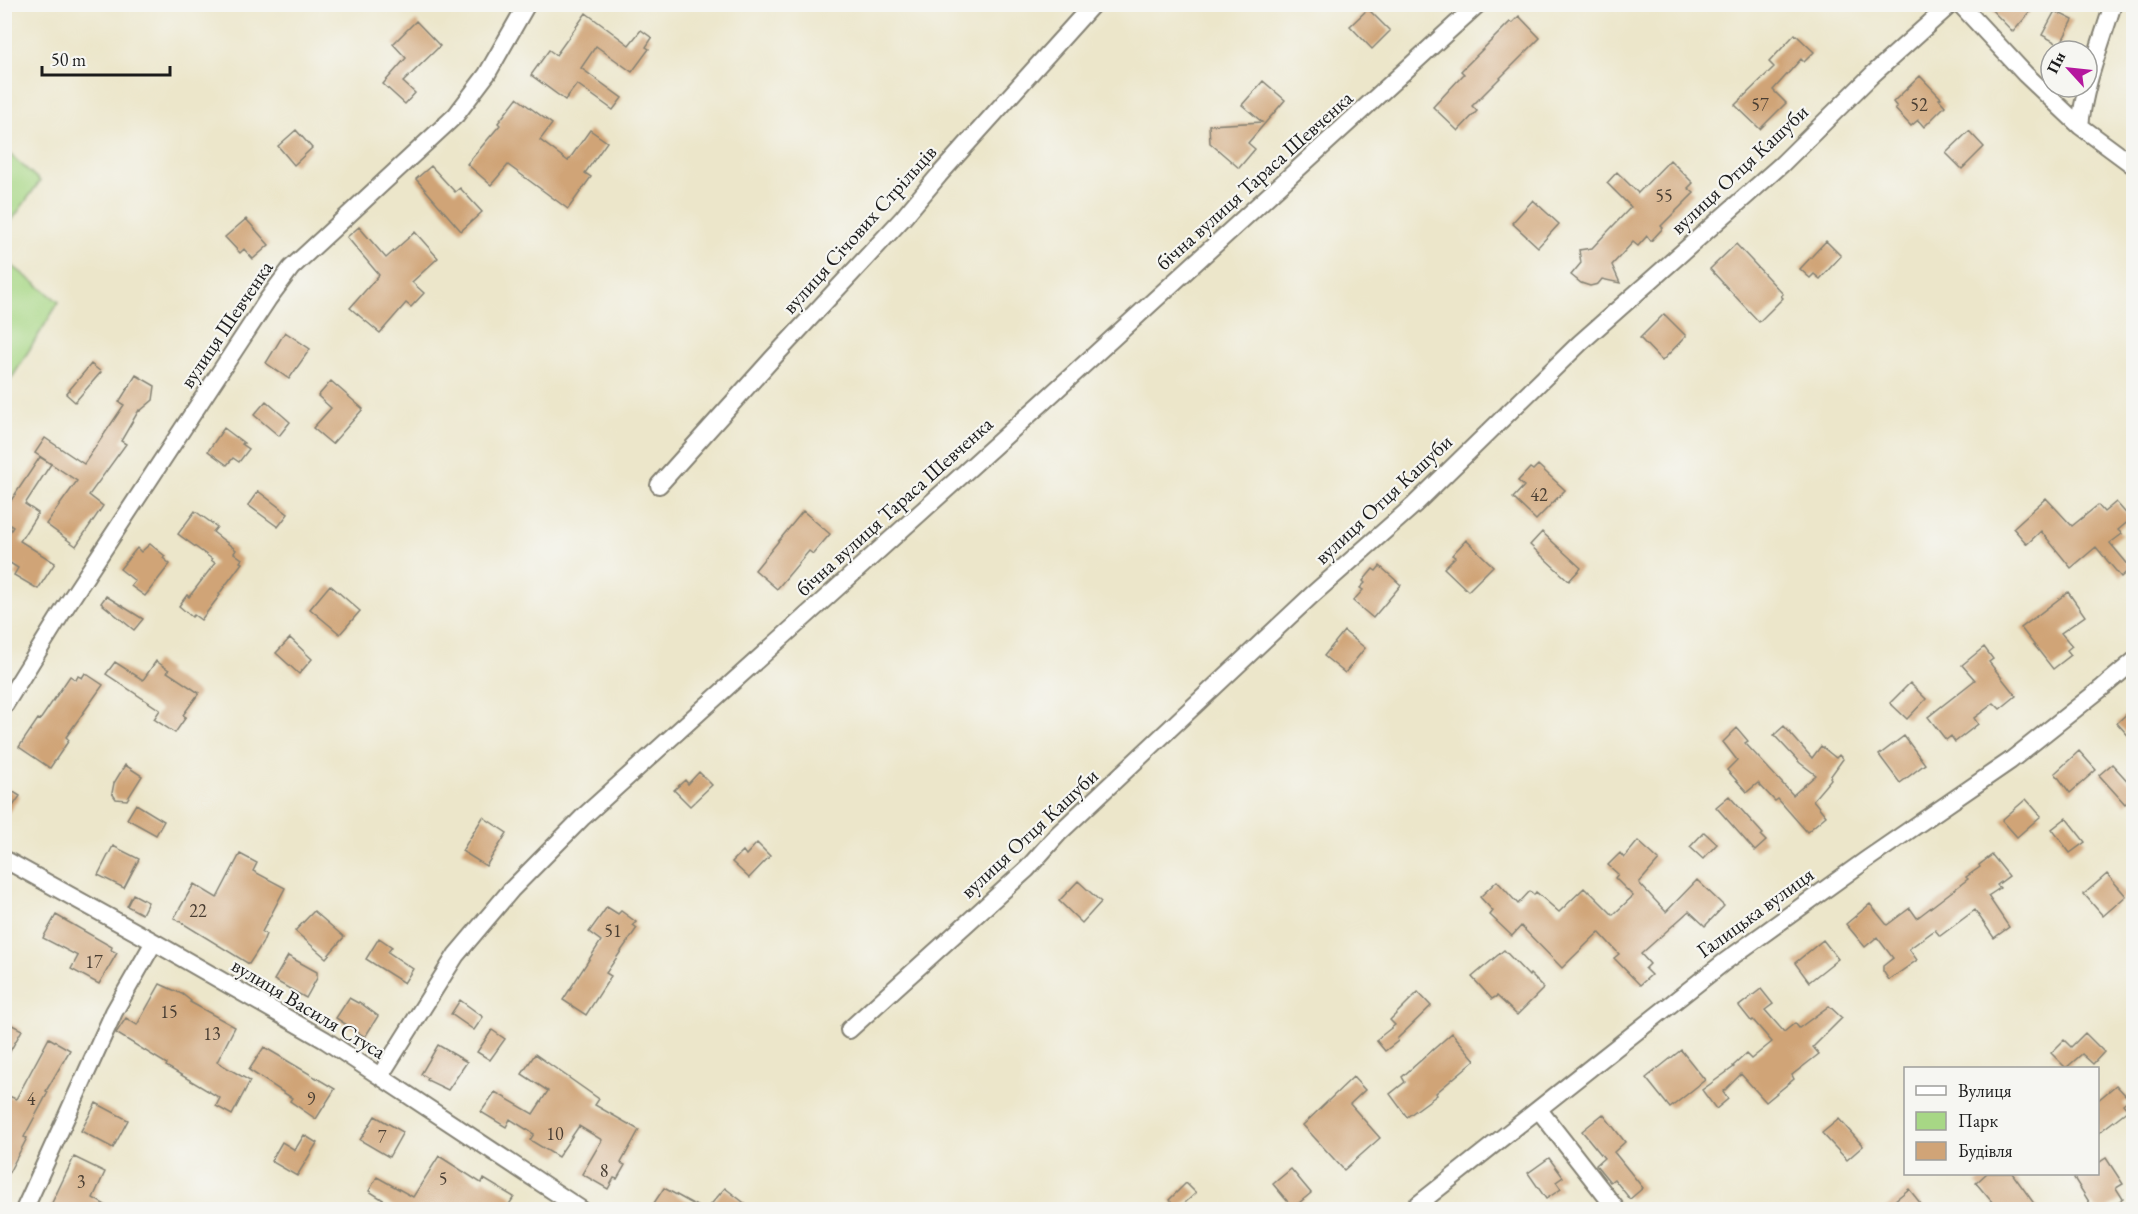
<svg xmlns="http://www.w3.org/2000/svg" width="2138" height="1214" viewBox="0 0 2138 1214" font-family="'EB Garamond',serif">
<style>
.green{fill:#a7d785;stroke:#627a50;stroke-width:1.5}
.building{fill:#d0a477}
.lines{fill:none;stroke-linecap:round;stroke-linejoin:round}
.minor-casing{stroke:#848173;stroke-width:20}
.minor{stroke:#fff;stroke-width:16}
.labels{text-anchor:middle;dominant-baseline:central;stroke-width:4.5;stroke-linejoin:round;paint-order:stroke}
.number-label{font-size:18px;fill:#493e33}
.street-label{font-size:21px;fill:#1c1c1c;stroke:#f6f6f2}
</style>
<rect width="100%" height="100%" fill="#f6f6f2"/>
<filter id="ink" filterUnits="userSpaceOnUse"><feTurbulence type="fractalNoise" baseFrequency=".0167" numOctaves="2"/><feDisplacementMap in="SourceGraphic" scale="12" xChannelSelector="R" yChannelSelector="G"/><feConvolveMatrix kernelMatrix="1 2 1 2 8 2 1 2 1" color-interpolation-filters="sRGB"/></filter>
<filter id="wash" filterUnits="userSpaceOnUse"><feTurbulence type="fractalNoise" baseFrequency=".008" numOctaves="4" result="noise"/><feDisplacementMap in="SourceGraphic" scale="24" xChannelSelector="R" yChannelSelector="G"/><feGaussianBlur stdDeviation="1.35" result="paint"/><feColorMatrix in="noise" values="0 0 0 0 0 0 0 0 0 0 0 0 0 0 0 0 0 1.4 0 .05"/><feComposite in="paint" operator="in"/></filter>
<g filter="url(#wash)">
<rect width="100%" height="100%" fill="#ece6ca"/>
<path class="green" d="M5,150L40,181L5,230Z
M5,260L59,302L5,389Z"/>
<g id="blocks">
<path class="building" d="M1986,4H2037L2013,32Z
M1368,9L1390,31L1372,49L1350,26Z
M2055,11L2073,20L2060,45L2042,35Z
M586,13L629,45L641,30L652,38L646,47L649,49L632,72L596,46L581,68L622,98L613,110L577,84L565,100L531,75L549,50L556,55Z
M1519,16L1540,38L1472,106L1477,111L1458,131L1433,107L1464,74L1461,71L1510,22L1512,23Z
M416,21L440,46L403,82L415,93L405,104L383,84L406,58L393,44Z
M1795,34L1814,52L1804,62L1801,59L1773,90L1786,103L1760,129L1735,105L1774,67L1769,62Z
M1920,76L1941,98L1939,99L1945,106L1924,127L1918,120L1911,126L1895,109L1897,107L1893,102Z
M1263,81L1285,100L1248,143L1255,149L1239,168L1210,143L1209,125L1262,122L1242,105Z
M517,98L552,124L540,140L568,161L590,130L607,142L585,173L591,177L568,209L508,165L491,185L467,164L500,125L498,123Z
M296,130L312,148L294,165L278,146Z
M1969,131L1984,147L1962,169L1946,153Z
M1670,160L1693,183L1688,188L1694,193L1661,226L1663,228L1651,241L1647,236L1638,246L1633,242L1612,265L1620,283L1602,279L1598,284L1590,286L1581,283L1571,275L1581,263L1579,250L1592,248L1631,207L1607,183L1617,172L1638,193Z
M431,166L455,192L460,188L482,212L461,231L416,179Z
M1533,200L1559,224L1538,247L1512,223Z
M246,219L269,245L253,259L244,249L240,253L225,237Z
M359,227L386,258L415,232L438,258L412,282L424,293L411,307L406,303L380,333L350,308L379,275L347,237Z
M1826,241L1841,256L1820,279L1814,274L1810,278L1800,269Z
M1736,244L1783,294L1781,296L1783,298L1759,322L1710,269Z
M1664,314L1686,336L1662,361L1640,338Z
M285,332L310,349L289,379L266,363Z
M91,364L101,372L75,402L66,394Z
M136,375L155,386L153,400L140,411L139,410L121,441L126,444L89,495L103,506L76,546L46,524L77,481L35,453L45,438L84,464L124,405L119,402Z
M331,381L363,409L332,444L313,428L331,408L318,396Z
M266,401L290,422L279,436L254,415Z
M224,428L244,443L242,444L249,449L239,462L233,458L227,465L208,451Z
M40,457L51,464L25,504L38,513L20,541L55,563L38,589L14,575L18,568L4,559V541L13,527L4,521V511Z
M1538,465L1565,490L1536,520L1513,498L1524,486L1518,481L1530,468L1533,470Z
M258,491L288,514L278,527L248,505Z
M2046,498L2072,526L2098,505L2104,512L2116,502L2131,519L2118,530L2122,534L2110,543L2131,568L2121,577L2096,547L2071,568L2041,531L2027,544L2013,528Z
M195,511L217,527L213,532L236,550L234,553L242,559L240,562L242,563L219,594L220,595L201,620L194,615L192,617L179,606L187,595L189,597L215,563L211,560L212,559L178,534Z
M803,511L830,534L813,554L809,551L777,589L755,570Z
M1542,532L1581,568L1569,581L1530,545Z
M1466,540L1493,566L1468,591L1444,568L1455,557L1452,555Z
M150,544L165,556L163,558L170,564L145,596L131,586L135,581L120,569L137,548L141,552Z
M1380,566L1401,585L1373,618L1353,601L1363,590L1360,588L1365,583L1363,581L1373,569L1376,571Z
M330,585L360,611L340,634L310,609Z
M2068,592L2085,616L2061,633L2072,646L2067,650L2071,655L2053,669L2021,628Z
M106,596L143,619L134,630L101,603Z
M1344,631L1365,648L1345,673L1324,656Z
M290,638L312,659L299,674L276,653Z
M1984,647L1993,659L1989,662L2016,696L2000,709L1994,703L1974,718L1978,724L1955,742L1951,736L1946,740L1928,717L1975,680L1962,665Z
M156,661L169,670L167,672L199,693L183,715L186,717L175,733L154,719L160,710L106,674L115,662L143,680Z
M85,673L103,685L66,737L69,740L50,768L19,747L38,719L40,720L70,676L76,680L78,676L82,678Z
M1910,683L1926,699L1907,719L1890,703Z
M2133,708V741L2117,723Z
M1784,726L1812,758L1821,746L1836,758L1839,755L1843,759L1830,777L1831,779L1813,800L1826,816L1807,832L1778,799L1775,801L1758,783L1747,792L1727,770L1737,760L1723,742L1737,728L1748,741L1745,743L1793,795L1816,775L1800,763L1774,735Z
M1904,736L1925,764L1900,783L1879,755Z
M2079,751L2096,770L2070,793L2055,773Z
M2112,764L2133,787V797L2125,804L2099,775Z
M125,765L142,776L127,800L116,799L112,793L114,783Z
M699,772L712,785L690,806L674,790L685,780L688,784Z
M4,786L20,796L4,819Z
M1729,796L1763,834L1761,836L1766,841L1755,851L1716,807Z
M2026,799L2041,816L2017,837L2002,820Z
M136,804L164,821L156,835L127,819Z
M483,817L507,833L486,866L462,851Z
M2066,818L2085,842L2070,853L2052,829Z
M1704,832L1717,844L1703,859L1690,847Z
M1638,841L1659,860L1639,883L1666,912L1697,880L1724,906L1705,926L1689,911L1641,954L1650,964L1645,969L1651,975L1640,985L1614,958L1619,954L1599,932L1562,968L1521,926L1512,936L1490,915L1493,911L1480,897L1497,881L1518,904L1530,891L1534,895L1536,892L1559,912L1584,888L1588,892L1589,891L1613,915L1633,896L1615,878L1618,874L1608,865L1620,853L1624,858Z
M757,843L770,856L749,878L732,862L743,851L746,855Z
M113,846L139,859L124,888L98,875Z
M240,854L257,863L253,871L285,888L262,932L266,934L262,944L249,964L174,918L194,884L217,898Z
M1992,855L2009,876L1997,885L2000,888L1988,896L2009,927L1994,938L1975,910L1940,936L1935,930L1909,949L1917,960L1889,980L1883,971V966L1893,958L1877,937L1865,947L1846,924L1870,904L1887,925L1910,908L1917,918L1968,879L1966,877L1980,867L1979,865Z
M2107,874L2126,896L2103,916L2084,894Z
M1078,881L1101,902L1082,923L1059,901Z
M133,894L148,902L142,914L127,906Z
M607,907L618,914L621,911L636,922L633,925L637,928L606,973L611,976L586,1015L563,1000L601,941L589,932Z
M314,911L344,937L326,958L295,931Z
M56,915L112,947L111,950L117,953L99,984L71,969L78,956L43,938Z
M379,938L392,947L388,952L413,969L404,983L366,959Z
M1823,940L1838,959L1809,982L1795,963Z
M1504,950L1529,976L1530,974L1544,988L1517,1015L1497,996L1492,999L1472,977Z
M288,956L317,972V978L306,998L274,980Z
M160,984L182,994L191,1001L190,1002L235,1027L217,1062L250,1081L232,1115L216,1106L220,1098L166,1066L167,1064L116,1033L126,1018L137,1025Z
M1761,989L1773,1004L1765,1010L1784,1032L1795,1023L1799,1028L1829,1006L1842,1018L1813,1047L1819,1054L1792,1075L1794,1079L1766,1102L1741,1074L1723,1092L1728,1099L1716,1109L1702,1090L1734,1067L1733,1066L1746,1054L1751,1059L1772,1042L1753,1020L1751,1021L1739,1006Z
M1418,992L1431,1006L1397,1039L1398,1041L1385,1051L1376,1040L1395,1025L1390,1020Z
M349,998L358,1003L359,1002L378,1016L365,1037L336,1018Z
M460,1000L483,1017L474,1030L451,1014Z
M10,1024L22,1030L4,1062V1034Z
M492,1030L505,1039L490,1060L477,1052Z
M1452,1033L1475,1060L1436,1093L1437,1095L1407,1117L1390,1094L1405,1082L1402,1077Z
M2085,1033L2104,1052L2093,1064L2082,1054L2066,1068L2051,1053L2064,1040L2071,1047Z
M49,1038L70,1050L46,1091L48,1092L24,1137L27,1138L4,1182V1094L16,1099Z
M438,1045L467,1062L448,1090L427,1080L428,1078L421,1074Z
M264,1047L335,1089L316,1119L290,1101L292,1098L249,1070Z
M1681,1050L1705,1080L1670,1108L1646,1078Z
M535,1054L599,1099L595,1105L639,1130L621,1163L625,1165L617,1179L614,1178L608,1189L582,1174L602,1140L579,1126L558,1157L530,1140L534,1134L510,1119L506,1127L481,1112L495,1092L533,1114L548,1091L522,1074Z
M1353,1077L1365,1090L1350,1104L1380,1138L1344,1170L1303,1125Z
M2116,1085L2129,1099L2123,1104L2128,1110L2097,1134V1101Z
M96,1103L128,1120L113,1148L81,1131Z
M1603,1114L1625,1142L1614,1152L1643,1188L1630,1199L1614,1179L1610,1182L1596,1165L1604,1158L1582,1131Z
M375,1116L403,1132L389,1157L360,1140Z
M1839,1119L1863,1146L1847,1160L1822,1133Z
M304,1135L317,1143L297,1176L271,1161L282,1142L295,1150Z
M439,1156L481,1183L484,1179L514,1197L506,1209H395L396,1208L369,1191L377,1177L413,1197Z
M74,1157L105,1172L93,1198L112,1209H49Z
M1549,1158L1563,1177L1556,1182L1561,1189L1546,1199L1528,1173Z
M2106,1158L2123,1184L2116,1188L2123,1199L2107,1209H2096L2092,1204L2091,1205L2074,1178L2082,1173H2097V1164Z
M1291,1169L1311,1193L1293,1208L1273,1184Z
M1987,1173H2012L2038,1209H1998L1976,1183Z
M1186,1183L1196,1193L1178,1209L1169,1200Z
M664,1188L702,1209H650Z
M725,1188L752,1209H707Z
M1909,1189L1925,1209H1884Z"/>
</g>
</g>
<g filter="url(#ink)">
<use href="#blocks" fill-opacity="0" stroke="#848173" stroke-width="1.5"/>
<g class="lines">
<defs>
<path id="minor" d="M1960,4L2025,74L2080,126L2134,166
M2080,126C2084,85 2101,44 2113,4
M659,485L772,359L903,218L939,175L1093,4
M4,706L63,611L268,299L291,268L456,115L487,74L527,4
M4,859L154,942L325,1040L582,1210
M849,1030L1027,869L1058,834L1312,595L1414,505L1580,343L1781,165L1873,74L1951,4
M380,1076L456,955L511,890L583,817L1042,403L1478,4
M1539,1110L1617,1210
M24,1210L114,1012L154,942
M1411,1210L1723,963L1866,860L2010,761L2103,687L2134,661"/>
</defs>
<use href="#minor" class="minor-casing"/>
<use href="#minor" class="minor"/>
</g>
</g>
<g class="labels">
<g class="number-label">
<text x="1760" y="104">57</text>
<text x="1919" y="104">52</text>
<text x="1664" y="195">55</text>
<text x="1539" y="494">42</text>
<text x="198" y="910">22</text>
<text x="613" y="930">51</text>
<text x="94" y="961">17</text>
<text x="169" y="1011">15</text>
<text x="212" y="1033">13</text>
<text x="31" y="1098">4</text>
<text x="311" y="1098">9</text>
<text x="555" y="1133">10</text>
<text x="382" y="1136">7</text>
<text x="604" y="1170">8</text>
<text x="443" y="1178">5</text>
<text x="81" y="1181">3</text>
</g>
<g class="street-label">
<text transform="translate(1739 169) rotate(-43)">вулиця Отця Кашуби</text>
<text transform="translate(1254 180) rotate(-42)">бічна вулиця Тараса Шевченка</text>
<text transform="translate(859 229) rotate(-48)">вулиця Січових Стрільців</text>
<text transform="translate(226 324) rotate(-56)">вулиця Шевченка</text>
<text transform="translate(1383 499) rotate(-43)">вулиця Отця Кашуби</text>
<text transform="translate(894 506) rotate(-42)">бічна вулиця Тараса Шевченка</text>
<text transform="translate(1029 833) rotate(-43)">вулиця Отця Кашуби</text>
<text transform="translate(1755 912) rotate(-36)">Галицька вулиця</text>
<text transform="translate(309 1008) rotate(31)">вулиця Василя Стуса</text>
</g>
</g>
<rect width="2138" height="1214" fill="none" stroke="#f6f6f2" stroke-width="24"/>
<rect x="1904" y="1067" width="195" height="108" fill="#f6f6f2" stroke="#9f9f9c" stroke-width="1.5"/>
<rect x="1916" y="1086" width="30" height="9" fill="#ffffff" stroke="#9f9f9c" stroke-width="1.5"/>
<text x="1958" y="1097" font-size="18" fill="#1c1c1c">Вулиця</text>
<rect x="1916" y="1112" width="30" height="18" fill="#a7d785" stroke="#9f9f9c" stroke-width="1.5"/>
<text x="1958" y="1127" font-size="18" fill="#1c1c1c">Парк</text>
<rect x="1916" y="1142" width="30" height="18" fill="#d0a477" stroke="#9f9f9c" stroke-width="1.5"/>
<text x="1958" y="1157" font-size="18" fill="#1c1c1c">Будівля</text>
<g transform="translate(2069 69) rotate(297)"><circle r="28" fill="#f6f6f2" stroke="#9f9f9c" stroke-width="1.5"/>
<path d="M0-4.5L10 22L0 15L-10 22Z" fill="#b5179e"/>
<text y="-9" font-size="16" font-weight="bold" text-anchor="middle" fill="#1c1c1c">Пн</text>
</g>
<path d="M42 66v9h128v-9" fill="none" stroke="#1c1c1c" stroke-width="3"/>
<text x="51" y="66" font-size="18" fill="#1c1c1c" stroke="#f6f6f2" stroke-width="4.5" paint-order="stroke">50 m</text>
</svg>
